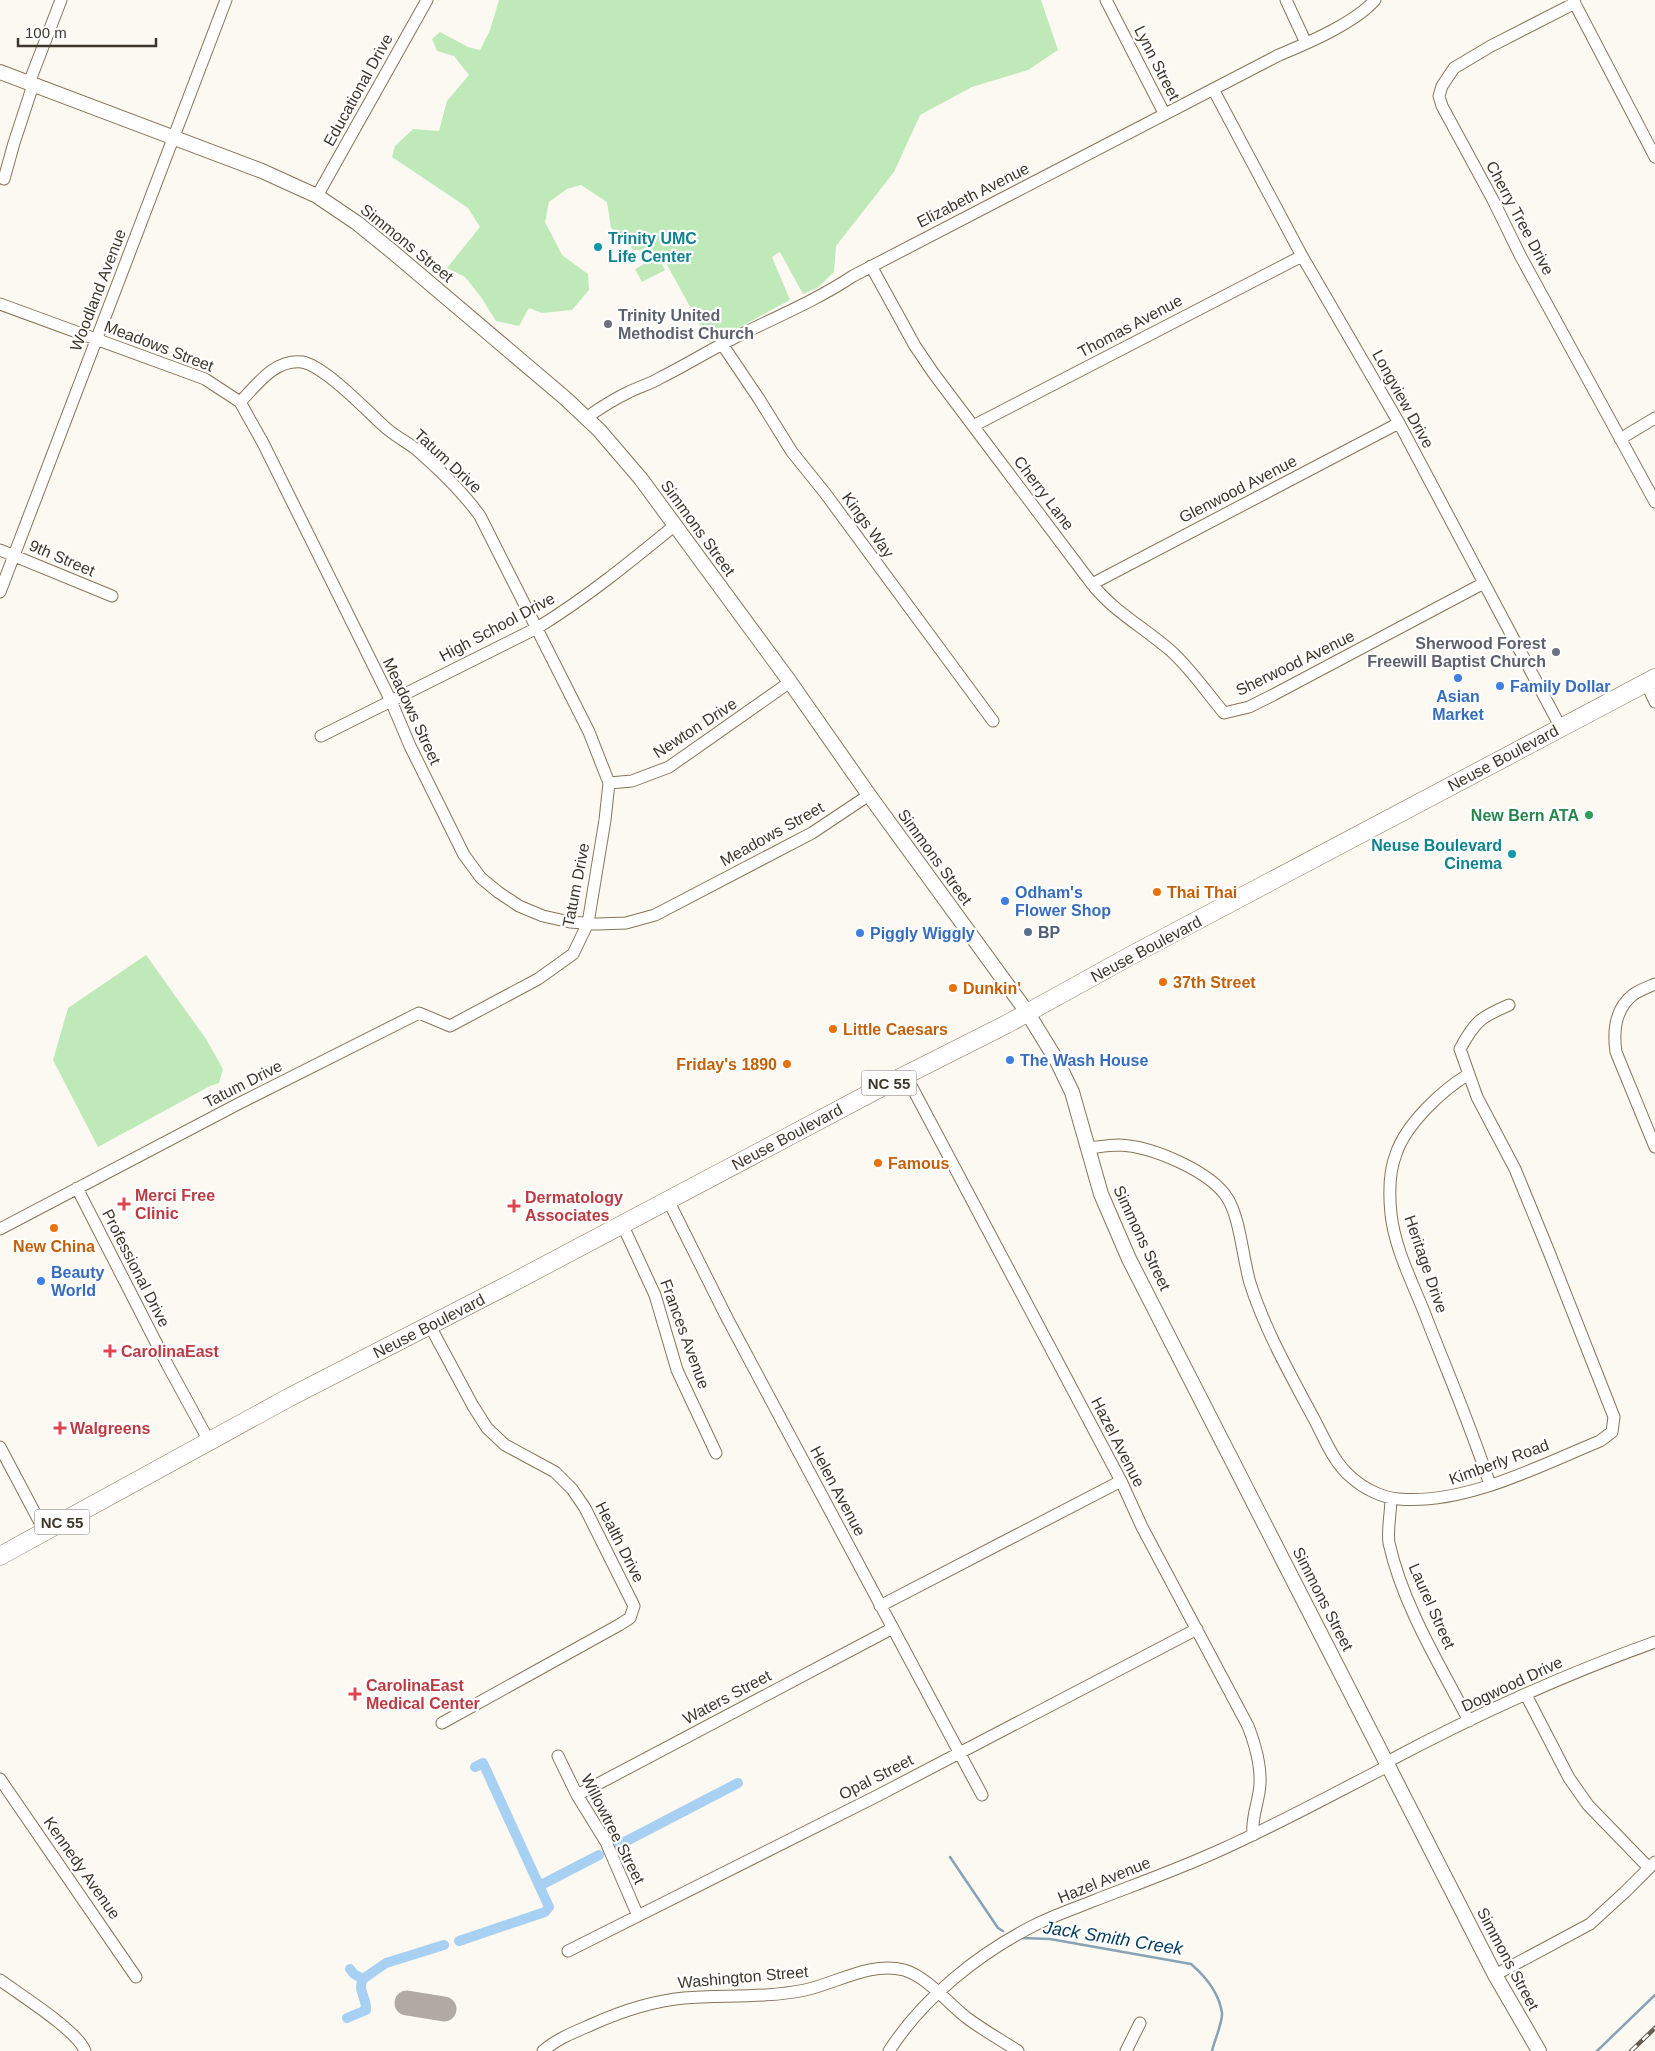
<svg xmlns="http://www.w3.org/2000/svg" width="1655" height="2051" viewBox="0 0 1655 2051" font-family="Helvetica,sans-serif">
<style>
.green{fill:#bfe9b8}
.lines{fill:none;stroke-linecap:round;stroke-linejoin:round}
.stream{stroke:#88a2b6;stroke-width:2.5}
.canal{stroke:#a8d0f2;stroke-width:10}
.taxiway{stroke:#b0aaa2;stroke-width:25}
.minor-casing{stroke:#87755a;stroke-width:13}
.tertiary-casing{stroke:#87755a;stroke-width:16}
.primary-casing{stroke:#87755a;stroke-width:19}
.minor{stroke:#fff;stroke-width:11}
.tertiary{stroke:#fff;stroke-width:14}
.primary{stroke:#fff;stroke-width:18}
.rail-casing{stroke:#655d53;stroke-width:4.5}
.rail{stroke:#fff;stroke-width:2.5;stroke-dasharray:8;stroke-linecap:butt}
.culture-dot{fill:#0f9aa8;stroke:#fff;stroke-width:2}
.worship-dot{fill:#6b7280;stroke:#fff;stroke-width:2}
.shop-dot{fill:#3f7fe0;stroke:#fff;stroke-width:2}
.leisure-dot{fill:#2e9e5b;stroke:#fff;stroke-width:2}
.food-dot{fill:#e8710a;stroke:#fff;stroke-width:2}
.service-dot{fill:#5c6f8a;stroke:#fff;stroke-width:2}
.health-dot{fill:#e0444e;stroke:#fff;stroke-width:2}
.labels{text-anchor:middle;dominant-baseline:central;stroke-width:4.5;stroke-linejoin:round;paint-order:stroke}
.shield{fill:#fff;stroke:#78726a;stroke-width:1}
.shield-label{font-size:15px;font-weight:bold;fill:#3e362a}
.street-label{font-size:16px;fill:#3e362a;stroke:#fff}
.culture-label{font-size:16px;font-weight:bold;fill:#0d838f;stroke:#fff;text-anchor:start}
.worship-label{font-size:16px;font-weight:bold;fill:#5b616d;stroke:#fff;text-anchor:start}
.shop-label{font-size:16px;font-weight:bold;fill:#366cbe;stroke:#fff;text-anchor:start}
.leisure-label{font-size:16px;font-weight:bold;fill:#27864d;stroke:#fff;text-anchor:end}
.food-label{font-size:16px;font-weight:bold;fill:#c56008;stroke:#fff;text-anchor:start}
.service-label{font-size:16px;font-weight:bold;fill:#4e5e75;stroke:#fff;text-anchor:start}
.health-label{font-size:16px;font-weight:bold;fill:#be3a42;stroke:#fff;text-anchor:start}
.water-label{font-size:18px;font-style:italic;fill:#063d61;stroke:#fff}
</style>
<rect width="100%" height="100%" fill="#fcf8f2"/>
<path class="green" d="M499,0H1041L1058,50L1028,70L972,87L920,115L894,172L836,246L834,272L817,288L803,294L780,252L772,257L790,300L710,343L660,252L634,250L611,228L607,202L581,185L567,189L549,202L545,222L562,255L588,274L589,290L572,310L542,313L529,308L519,326L496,321L481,297L465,277L447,268L480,227L468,208L392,157L395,146L413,129L439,131L447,101L469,75L454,56L437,51L432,39L440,32L468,47L480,50L490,30Z
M658,256L665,270L642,282L635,269Z
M146,955L206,1039L223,1069L219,1083L210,1086L98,1147L53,1060L68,1008Z"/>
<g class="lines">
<path class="stream" d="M950,1857L998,1928L1003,1931
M1022,1938L1050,1939L1191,1964C1205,1976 1219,1993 1222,2013C1223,2021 1214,2042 1212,2051
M1597,2051L1655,1995"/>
<path class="canal" d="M613,1848L738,1783
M541,1885L599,1855
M459,1941L545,1912L549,1907L483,1763L475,1767
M350,1969L354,1974L363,1979L386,1963L444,1945
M347,2018L366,2010C367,1998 357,1991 363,1979"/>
<path class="taxiway" d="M407,2003L444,2009"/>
<defs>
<path id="minor" d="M1106,0L1164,113
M1286,0L1306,43
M1573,0L1655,157
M1575,3L1491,46L1454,68L1442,86L1439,96L1442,106L1493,200L1521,257L1655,502
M29,83L61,0
M1213,89L1302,256L1399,423L1561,728
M4,179L14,143L33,85
M317,196L427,0
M871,266L915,346L934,374L1092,584C1114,612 1145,628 1171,651C1191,669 1207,693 1224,713L1249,707L1273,695L1484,583
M0,304L205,379L240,402L263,443L391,701L410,746L464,855L481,878L498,892L519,906L543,916L570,922L598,924L626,923L655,915L812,833L869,795
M722,344L759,399L792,452L825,493L993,721
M586,418C600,408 614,399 629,392C639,387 650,384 660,378C690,363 718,345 748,331C783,314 820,298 853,276L1279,55C1308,43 1355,23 1375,0
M973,426L1302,256
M1620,439L1655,418
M0,550L112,596
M1092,584L1399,423
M0,592L226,0
M1646,683L1655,702
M321,736L537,628C586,598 630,562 674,526
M609,783L632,781L669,767L790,682
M1655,984C1648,987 1640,990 1634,994C1615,1008 1613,1031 1616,1052L1655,1147
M1469,1074C1442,1090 1406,1124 1396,1154C1389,1172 1389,1195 1391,1214C1395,1251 1415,1287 1428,1322C1449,1376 1472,1429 1490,1485
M906,1076L1121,1481L1142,1527L1248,1726C1255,1744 1261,1764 1260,1784C1259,1802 1251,1817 1253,1835
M1089,1148C1098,1147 1109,1145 1119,1145C1151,1146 1211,1171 1228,1199C1240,1219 1243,1259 1250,1283C1265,1330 1290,1374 1313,1417C1324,1437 1333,1462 1351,1477C1363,1488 1382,1498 1399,1499C1465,1505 1539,1466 1600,1441L1612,1432L1614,1417L1549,1252L1515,1169L1477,1097L1460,1049C1475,1021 1481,1017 1509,1005
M77,1188L167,1364L209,1441
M668,1200L727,1318L982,1795
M623,1226L655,1295L677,1370L716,1453
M0,1229L238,1104L419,1013L450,1026L538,979L573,954L588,923L605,820L609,783L589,732L480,516C462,491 440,470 417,450C407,442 395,436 386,428C368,412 325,366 302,362C274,359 257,385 240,402
M430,1326L473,1406L487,1428L505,1445L555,1472L572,1489L585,1508L634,1606L630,1618L619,1625L442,1723
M0,1447L45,1532
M1391,1498C1391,1512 1387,1530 1389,1543C1403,1606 1440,1665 1469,1721
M880,1606L1121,1481
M1526,1695L1569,1778L1588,1805L1649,1868
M558,1756L577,1795L606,1842L638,1916
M1387,1762C1473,1716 1563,1675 1655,1642
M0,1779L136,1977
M577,1795L893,1628
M568,1951L877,1796L1197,1629
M1495,1975L1590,1924L1625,1892L1655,1862
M0,1980C20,1995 77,2030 85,2051
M543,2051C558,2038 575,2032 593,2024C622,2011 652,2001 684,1998C724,1995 766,1998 805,1990C837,1983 871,1961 904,1970C926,1976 949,2004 967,2018C983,2030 1001,2040 1018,2051
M889,2051C923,1998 978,1954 1033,1926C1052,1916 1073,1909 1093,1901C1134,1885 1176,1870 1216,1852C1275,1826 1331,1795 1388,1766
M1126,2051L1140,2023"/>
<path id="tertiary" d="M0,72L262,171L317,196L357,223L394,253L565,398L599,430L641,479L790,682L869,795L1027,1012L1057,1061L1072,1092L1101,1194L1129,1259L1495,1975L1539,2051"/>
<path id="primary" d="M0,1556L288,1398L508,1285L880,1088L1007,1024L1130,956L1655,678"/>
</defs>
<use href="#minor" class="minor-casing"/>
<use href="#tertiary" class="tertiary-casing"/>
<use href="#primary" class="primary-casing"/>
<use href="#minor" class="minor"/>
<use href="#tertiary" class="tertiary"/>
<use href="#primary" class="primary"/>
<defs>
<path id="rail" d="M1631,2051L1655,2028"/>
</defs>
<use href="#rail" class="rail-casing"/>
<use href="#rail" class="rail"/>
</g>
<g class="culture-dot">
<circle cx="598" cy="247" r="5"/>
<circle cx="1512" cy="854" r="5"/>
</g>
<g class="worship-dot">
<circle cx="608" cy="324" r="5"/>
<circle cx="1556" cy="652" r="5"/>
</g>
<g class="shop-dot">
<circle cx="1458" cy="678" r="5"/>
<circle cx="1500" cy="686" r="5"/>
<circle cx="1005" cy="901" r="5"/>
<circle cx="860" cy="933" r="5"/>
<circle cx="1010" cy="1060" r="5"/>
<circle cx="41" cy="1281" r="5"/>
</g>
<circle class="leisure-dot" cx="1589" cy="815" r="5"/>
<g class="food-dot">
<circle cx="1157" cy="892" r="5"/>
<circle cx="1163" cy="982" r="5"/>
<circle cx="953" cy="988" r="5"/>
<circle cx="833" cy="1029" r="5"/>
<circle cx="787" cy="1064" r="5"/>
<circle cx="878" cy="1163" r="5"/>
<circle cx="54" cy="1228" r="5"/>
</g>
<circle class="service-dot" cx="1028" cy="932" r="5"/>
<g class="health-dot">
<path d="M121.5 1196.5h5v5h5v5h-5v5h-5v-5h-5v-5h5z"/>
<path d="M511.5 1198.5h5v5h5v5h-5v5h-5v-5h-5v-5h5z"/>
<path d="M107.5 1343.5h5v5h5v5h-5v5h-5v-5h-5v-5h5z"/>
<path d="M57.5 1420.5h5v5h5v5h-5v5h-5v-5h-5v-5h5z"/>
<path d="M352.5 1686.5h5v5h5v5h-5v5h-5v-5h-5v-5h5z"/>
</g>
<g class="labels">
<g class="shield">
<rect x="861.5" y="1070.5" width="55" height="25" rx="4"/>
<rect x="34.5" y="1509.5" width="55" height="25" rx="4"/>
</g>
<g class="shield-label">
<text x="889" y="1083">NC 55</text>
<text x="62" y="1522">NC 55</text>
</g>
<g class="street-label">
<text transform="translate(1157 63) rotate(63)">Lynn Street</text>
<text transform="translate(358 90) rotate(-61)">Educational Drive</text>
<text transform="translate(973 195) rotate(-27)">Elizabeth Avenue</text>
<text transform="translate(1520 218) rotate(62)">Cherry Tree Drive</text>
<text transform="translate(407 243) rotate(39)">Simmons Street</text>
<text transform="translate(98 290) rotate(-69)">Woodland Avenue</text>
<text transform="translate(1130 326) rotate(-28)">Thomas Avenue</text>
<text transform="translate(159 346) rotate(21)">Meadows Street</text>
<text transform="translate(1403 399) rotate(61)">Longview Drive</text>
<text transform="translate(448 461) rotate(43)">Tatum Drive</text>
<text transform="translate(1238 489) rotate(-27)">Glenwood Avenue</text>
<text transform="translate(1044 493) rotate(53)">Cherry Lane</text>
<text transform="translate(868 525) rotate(54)">Kings Way</text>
<text transform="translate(698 528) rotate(54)">Simmons Street</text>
<text transform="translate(62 558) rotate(23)">9th Street</text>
<text transform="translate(497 627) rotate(-28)">High School Drive</text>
<text transform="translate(1295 663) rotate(-26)">Sherwood Avenue</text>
<text transform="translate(412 711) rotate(65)">Meadows Street</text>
<text transform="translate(695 728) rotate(-33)">Newton Drive</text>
<text transform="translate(1503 758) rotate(-28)">Neuse Boulevard</text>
<text transform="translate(772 834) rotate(-29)">Meadows Street</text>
<text transform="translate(935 857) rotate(54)">Simmons Street</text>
<text transform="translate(576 885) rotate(-79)">Tatum Drive</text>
<text transform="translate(1146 949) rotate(-28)">Neuse Boulevard</text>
<text transform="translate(243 1084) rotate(-27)">Tatum Drive</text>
<text transform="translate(787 1137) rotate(-28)">Neuse Boulevard</text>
<text transform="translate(1142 1238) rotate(65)">Simmons Street</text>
<text transform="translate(1426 1264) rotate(71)">Heritage Drive</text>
<text transform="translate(136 1268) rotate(63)">Professional Drive</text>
<text transform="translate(429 1326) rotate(-27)">Neuse Boulevard</text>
<text transform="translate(685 1334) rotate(70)">Frances Avenue</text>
<text transform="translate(1118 1442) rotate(63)">Hazel Avenue</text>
<text transform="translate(1499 1462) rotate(-20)">Kimberly Road</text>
<text transform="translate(838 1491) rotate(62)">Helen Avenue</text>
<text transform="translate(620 1542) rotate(63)">Health Drive</text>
<text transform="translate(1323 1599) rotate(63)">Simmons Street</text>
<text transform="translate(1432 1606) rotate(66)">Laurel Street</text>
<text transform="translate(1512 1684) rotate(-25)">Dogwood Drive</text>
<text transform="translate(727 1697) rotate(-28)">Waters Street</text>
<text transform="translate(876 1777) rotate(-27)">Opal Street</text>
<text transform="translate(613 1829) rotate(63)">Willowtree Street</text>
<text transform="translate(82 1868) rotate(55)">Kennedy Avenue</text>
<text transform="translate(1104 1880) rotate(-22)">Hazel Avenue</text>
<text transform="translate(1508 1959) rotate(62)">Simmons Street</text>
<text transform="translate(743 1977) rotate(-5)">Washington Street</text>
</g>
<g class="culture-label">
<text x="608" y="238">Trinity UMC<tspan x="608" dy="18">Life Center</tspan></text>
<text x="1502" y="845" text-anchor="end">Neuse Boulevard<tspan x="1502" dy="18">Cinema</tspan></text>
</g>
<g class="worship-label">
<text x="618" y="315">Trinity United<tspan x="618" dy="18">Methodist Church</tspan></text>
<text x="1546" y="643" text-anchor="end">Sherwood Forest<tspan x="1546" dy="18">Freewill Baptist Church</tspan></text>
</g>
<g class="shop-label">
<text x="1510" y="686">Family Dollar</text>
<text x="1458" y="696" text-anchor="middle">Asian<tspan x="1458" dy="18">Market</tspan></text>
<text x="1015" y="892">Odham's<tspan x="1015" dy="18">Flower Shop</tspan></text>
<text x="870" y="933">Piggly Wiggly</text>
<text x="1020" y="1060">The Wash House</text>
<text x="51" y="1272">Beauty<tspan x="51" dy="18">World</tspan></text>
</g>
<g class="leisure-label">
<text x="1579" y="815">New Bern ATA</text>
</g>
<g class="food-label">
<text x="1167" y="892">Thai Thai</text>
<text x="1173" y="982">37th Street</text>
<text x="963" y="988">Dunkin'</text>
<text x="843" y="1029">Little Caesars</text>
<text x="777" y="1064" text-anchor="end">Friday's 1890</text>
<text x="888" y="1163">Famous</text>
<text x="54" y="1246" text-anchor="middle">New China</text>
</g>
<g class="service-label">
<text x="1038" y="932">BP</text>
</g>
<g class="health-label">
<text x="135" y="1195">Merci Free<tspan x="135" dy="18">Clinic</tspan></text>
<text x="525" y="1197">Dermatology<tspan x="525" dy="18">Associates</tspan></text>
<text x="121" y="1351">CarolinaEast</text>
<text x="70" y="1428">Walgreens</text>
<text x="366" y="1685">CarolinaEast<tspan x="366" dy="18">Medical Center</tspan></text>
</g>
<g class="water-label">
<text transform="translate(1113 1938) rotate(9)">Jack Smith Creek</text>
</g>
</g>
<path d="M18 38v8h138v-8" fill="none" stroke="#3e362a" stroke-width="2.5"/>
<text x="25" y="38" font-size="15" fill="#3e362a" stroke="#ffffff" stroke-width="4" paint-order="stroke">100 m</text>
</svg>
